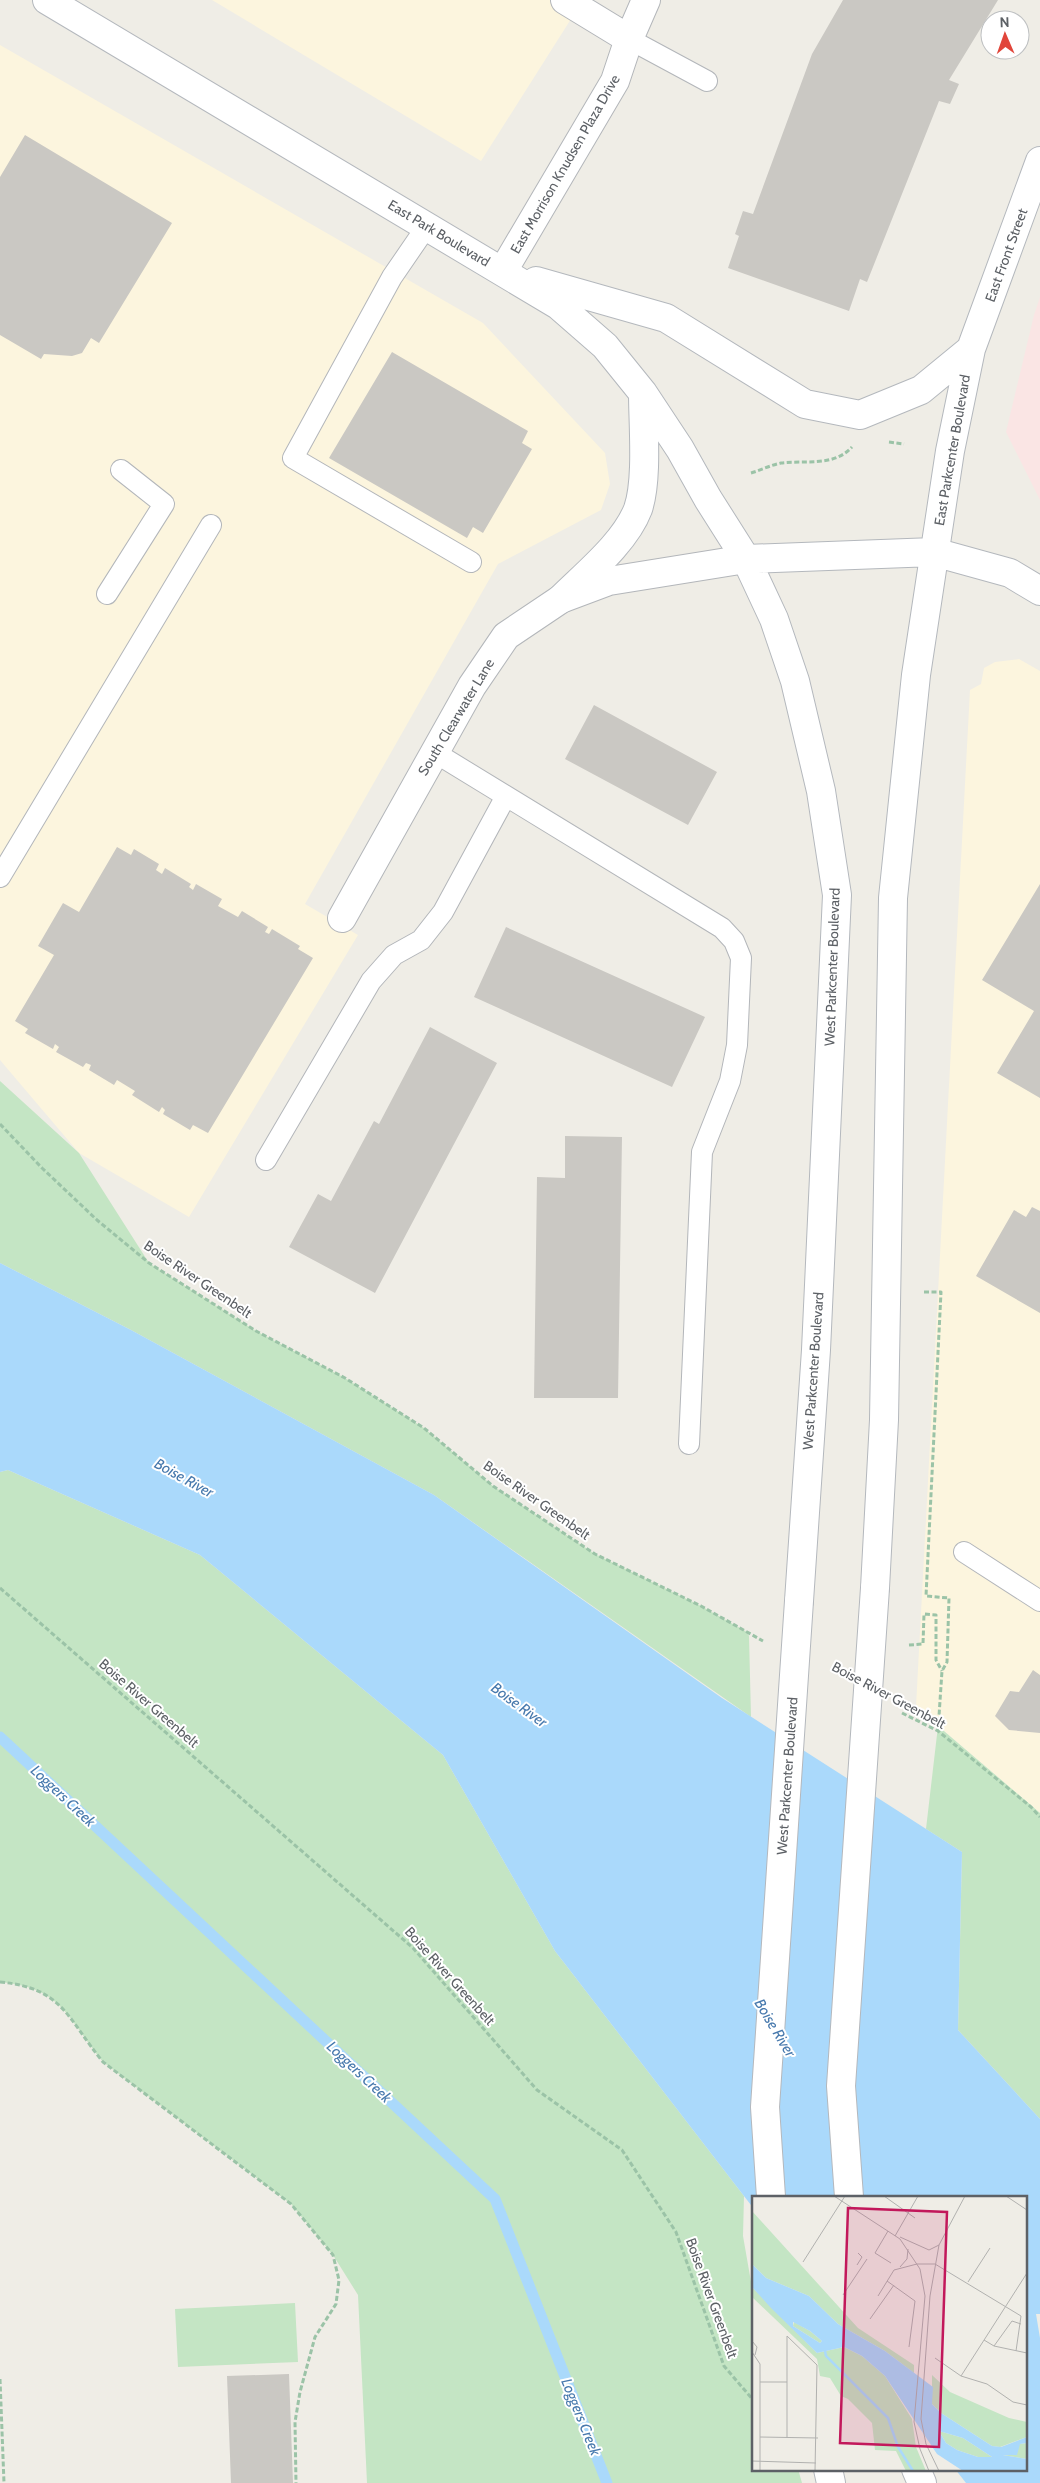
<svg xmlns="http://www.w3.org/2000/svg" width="1040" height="2483" viewBox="0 0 1040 2483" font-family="Cabin,sans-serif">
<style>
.commercial{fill:#fcf5de}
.medical{fill:#fae5e4}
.green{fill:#c4e5c4}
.water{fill:#aad9fb}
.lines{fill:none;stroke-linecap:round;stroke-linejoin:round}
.stream{stroke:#aad9fb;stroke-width:11}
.building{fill:#cac8c3}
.lane-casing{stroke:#b3b6ba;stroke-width:22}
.street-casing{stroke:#b3b6ba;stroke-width:30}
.secondary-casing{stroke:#b4b8bd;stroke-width:30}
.path{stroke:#9bc3a7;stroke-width:3;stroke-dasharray:5 2.5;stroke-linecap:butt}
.lane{stroke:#fff;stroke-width:20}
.street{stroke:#fff;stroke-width:28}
.secondary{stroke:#fff;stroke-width:28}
.secondary-bridge-casing{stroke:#b4b8bd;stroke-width:30;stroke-linecap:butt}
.secondary-bridge{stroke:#fff;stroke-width:28}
.labels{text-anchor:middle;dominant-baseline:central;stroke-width:4;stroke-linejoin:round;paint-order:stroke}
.street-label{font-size:14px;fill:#5d6166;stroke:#fff}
.water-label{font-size:15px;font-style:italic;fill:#4779ad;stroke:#fff}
.inset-river{fill:none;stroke:#aad9fb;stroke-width:2.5}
.inset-road{fill:none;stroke:#b1b1af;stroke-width:1}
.view{fill:#c2185b;fill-opacity:0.15;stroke:#c2185b;stroke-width:2.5}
.inset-edge{fill:none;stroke:#5d6166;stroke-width:2.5}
</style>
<rect width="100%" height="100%" fill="#efede6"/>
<path class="commercial" d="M212,0H583L481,161Z
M0,45L483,323L605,453L610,484L601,510L498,564L305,904L358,935L189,1217L79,1153L0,1060Z
M1019,659L1040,671V1813L916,1707L970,690L981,684L984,668L995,662Z"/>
<path class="medical" d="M1040,297V500L1006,432L1034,315Z"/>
<path class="green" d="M0,1081L79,1153L149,1263L256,1331L345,1378L424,1428L493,1486L595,1554L701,1606L747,1632L749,1636L751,1717L434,1495L131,1330L0,1263Z
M8,1470L200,1555L443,1755L555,1951L744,2196L743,2236L754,2299V2469H798L802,2483H367L358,2295L333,2255L291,2204L103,2062C67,2018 63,1988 0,1982V1472Z
M938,1726L1040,1813V2119L958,2030L962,1852L926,1829Z
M295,2303L298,2362L178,2367L175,2309Z"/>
<path class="water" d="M0,1263L131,1330L434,1495L722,1698L962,1852L958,2030L1040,2119V2314H1036L1040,2338V2483H966L955,2469H1026V2197H754V2209L555,1951L443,1755L200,1555L8,1470L0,1472Z"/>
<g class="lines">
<path class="stream" d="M0,1737L495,2199L607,2483"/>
</g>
<path class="building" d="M843,0H998L949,80L959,84L950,104L939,101L867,282L860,279L849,311L728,268L739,236L735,234L743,211L753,214L812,54Z
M25,135L172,223L99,343L91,338L82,353L72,356L44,354L41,359L0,335V177Z
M392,352L528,431L522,443L532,449L483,533L473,527L467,538L329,458Z
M594,705L717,772L688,825L565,759Z
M117,847L131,855L134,849L159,864L156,870L162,874L165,868L191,884L189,887L193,890L196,884L222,899L218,906L238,917L242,911L268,927L265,932L269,934L272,929L300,946L298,949L313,958L208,1133L193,1125L190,1130L163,1114L165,1110L162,1107L159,1112L132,1095L135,1091L117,1080L114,1085L89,1070L91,1065L86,1063L83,1067L56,1052L59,1047L55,1044L53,1049L25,1033L28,1029L15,1021L54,955L38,946L63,903L79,912Z
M1040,884V1098L997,1073L1034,1011L982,980Z
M506,927L705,1017L672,1087L474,997Z
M430,1027L497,1063L375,1293L289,1247L318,1194L331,1201L374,1121L379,1124Z
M565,1136L622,1137L618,1398H534L537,1177L565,1178Z
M1032,1207L1040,1211V1313L976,1276L1014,1210L1026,1217Z
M1033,1670L1040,1675V1733L1009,1730L995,1716L1010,1691L1019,1692Z
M289,2374L293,2483H231L227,2376Z"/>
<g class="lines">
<defs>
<path id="lane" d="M629,39L707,81
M427,226L392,277L293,458L471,562
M107,594L164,504L121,470
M434,752L722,928L734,941L741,958L737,1045L730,1081L702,1152L689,1444
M0,877L211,525
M266,1160L371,981L394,955L421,940L443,912L506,796
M964,1552L1040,1601"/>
<path id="street" d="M565,0L629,39
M503,271L615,81L629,39L646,0
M342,918L472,686L506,636L561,599L609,581L746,559"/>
<path id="secondary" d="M47,0L558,305L605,346L643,393L680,449L708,499L746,559L774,619L795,681L821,791L837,895L816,1350L799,1601
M536,281L666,318L805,404L860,415L921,390L971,349
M746,559L934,552L1010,573L1040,591
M561,599C586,574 625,543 638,509C648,480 643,425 643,393
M875,1588L884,1420L893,898L916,675L950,451L971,349L1040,161
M828,2469L831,2483
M916,2469L922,2483"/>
</defs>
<use href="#lane" class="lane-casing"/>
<use href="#street" class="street-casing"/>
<use href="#secondary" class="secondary-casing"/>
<path class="path" d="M889,442L904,444
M751,473C761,470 771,465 781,463C805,460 834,467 852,447
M0,1124L42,1168L97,1220L149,1263L256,1331L345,1378L424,1428L493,1486L595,1554L701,1606L763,1641
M924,1292H941L926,1596L949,1598L947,1662L942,1671L938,1731
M0,1588L413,1948L537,2090L622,2150L676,2232L724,2366L754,2401
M909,1645L923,1644L924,1614L936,1615V1660L942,1671
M902,1713L938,1731L1031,1807L1040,1817
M0,1982C63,1988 67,2018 103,2062L291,2204L333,2255L339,2280L336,2304L315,2337L300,2392L295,2422L296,2483
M0,2379L4,2483"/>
<use href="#lane" class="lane"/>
<use href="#street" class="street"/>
<use href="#secondary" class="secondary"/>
<defs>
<path id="secondary-bridge" d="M771,2197L765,2107L799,1601
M849,2197L841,2086L875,1588"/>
</defs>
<use href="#secondary-bridge" class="secondary-bridge-casing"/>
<use href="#secondary-bridge" class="secondary-bridge"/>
</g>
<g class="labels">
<g class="street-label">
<text transform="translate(565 164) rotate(-60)">East Morrison Knudsen Plaza Drive</text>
<text transform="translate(439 233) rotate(31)">East Park Boulevard</text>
<text transform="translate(1006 255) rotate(-70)">East Front Street</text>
<text transform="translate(952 450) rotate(-80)">East Parkcenter Boulevard</text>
<text transform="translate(456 717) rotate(-59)">South Clearwater Lane</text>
<text transform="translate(832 967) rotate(-88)">West Parkcenter Boulevard</text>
<text transform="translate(198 1279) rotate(34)">Boise River Greenbelt</text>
<text transform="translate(813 1371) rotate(-86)">West Parkcenter Boulevard</text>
<text transform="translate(537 1500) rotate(35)">Boise River Greenbelt</text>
<text transform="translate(889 1695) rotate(28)">Boise River Greenbelt</text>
<text transform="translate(149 1703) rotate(41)">Boise River Greenbelt</text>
<text transform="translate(787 1776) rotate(-86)">West Parkcenter Boulevard</text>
<text transform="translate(450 1976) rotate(48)">Boise River Greenbelt</text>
<text transform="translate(712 2298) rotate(70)">Boise River Greenbelt</text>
</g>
<g class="water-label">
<text transform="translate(184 1478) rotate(29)">Boise River</text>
<text transform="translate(519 1705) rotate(36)">Boise River</text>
<text transform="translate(63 1796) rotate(43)">Loggers Creek</text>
<text transform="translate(775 2028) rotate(59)">Boise River</text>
<text transform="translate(359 2072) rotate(43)">Loggers Creek</text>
<text transform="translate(581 2417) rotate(68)">Loggers Creek</text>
</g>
</g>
<g transform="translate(752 2196)">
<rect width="275" height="275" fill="#efede6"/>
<path d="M0,15L106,132L162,169V177L133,155L86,128L57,100L14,82L0,68ZM0,91L65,157L92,151L110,160L133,180L160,223L164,251L174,275H154L144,255L123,254L120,227L96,203L89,200L78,182L68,180L65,163L0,101ZM42,126L58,135L70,145L68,147L41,130ZM180,179L198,196L257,222L275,226V241L248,251L240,250L189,217L180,208ZM187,235L211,242L240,261H226L205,254L194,247ZM275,247V263L251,259L268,248Z" fill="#c4e5c4"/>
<path d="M0,68L14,82L57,100L86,128L133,155L181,191L180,208L189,217L240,250L249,251L275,241V247L268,248L265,259H251L275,263V275H211L185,258L133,180L110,160L92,151L65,157L19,112L0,91ZM41,126L58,135L70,145L68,147L41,130ZM187,235L211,242L240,261H226L205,254L194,247Z" fill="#aad9fb" fill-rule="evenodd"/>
<path class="inset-river" d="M73,155L74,160L136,222L146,251L161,275"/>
<path class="inset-road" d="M82,0L148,43L168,73L173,100L162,226L168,253L177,275M132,0L163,22M254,0L275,14M136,35L123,57L139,67M143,40L166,0M148,41L177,54L187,49M51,66L93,0M165,68H183M183,68L269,120L264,155M105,69L110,61L106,57M148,71L155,63L156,53M135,85L163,105L157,151M216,86L238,52M91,99L115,63M126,100L142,74L165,68M118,123L142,89M35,140L65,169L63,275M232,144L242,150L275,157M0,145L5,151L3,159M242,150L260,125L269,128M0,156L8,168V275M183,162L209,180L235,188L261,206L275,209M209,180L275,77M8,186H35M8,241L66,242M35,242V140M0,265L64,267M187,275L174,248L169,223L178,100L187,49L213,0"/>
<path class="view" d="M96,12L195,16L187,251L88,247Z"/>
<rect width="275" height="275" class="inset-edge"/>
</g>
<g transform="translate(1005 35) rotate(358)"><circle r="24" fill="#ffffff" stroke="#bec0c2"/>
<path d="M0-4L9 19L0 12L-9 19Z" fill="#e1453a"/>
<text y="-8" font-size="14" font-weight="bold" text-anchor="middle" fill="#5d6166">N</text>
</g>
</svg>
